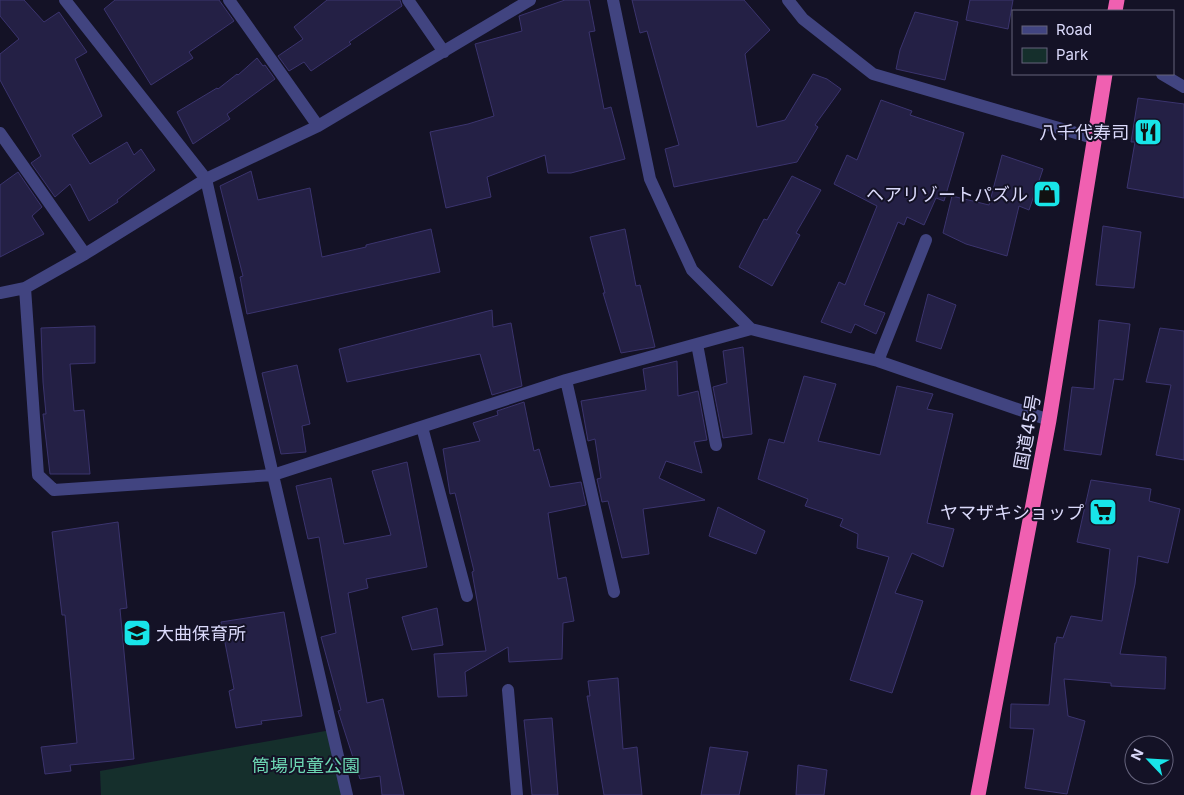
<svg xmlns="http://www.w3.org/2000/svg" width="1184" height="795" viewBox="0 0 1184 795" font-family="Inter,'Noto Sans JP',sans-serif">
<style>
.green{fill:#152f2c}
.building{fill:#242045;stroke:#3b346e}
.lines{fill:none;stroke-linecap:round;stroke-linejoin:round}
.minor{stroke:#414480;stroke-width:12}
.highway{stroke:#f060b1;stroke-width:15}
.labels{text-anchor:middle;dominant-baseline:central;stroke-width:4;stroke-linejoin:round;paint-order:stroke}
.poi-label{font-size:18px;fill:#dbdafb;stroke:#141226;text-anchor:end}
.street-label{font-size:18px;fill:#dbdafb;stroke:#141226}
.park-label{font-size:18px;fill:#6cd5b2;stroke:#141226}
</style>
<rect width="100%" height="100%" fill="#141226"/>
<path class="green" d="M331,730L342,795H101L100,771Z"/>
<path class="building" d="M0,0H24L44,22L59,12L87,52L75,59L102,116L72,135L90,164L127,142L134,155L141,149L155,170L117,200L118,202L89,221L70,184L55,197L31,163L41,156L0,80V54L19,39L0,16Z
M115,0H219L234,21L189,52L193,58L151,85L104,9Z
M327,0H400L402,6L349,42L351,44L311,71L304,62L289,71L278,56L303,39L294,27Z
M565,0H589L595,31L589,32L604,109L611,107L625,159L571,173H548L545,155L487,177L491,197L446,208L430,132L468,124L494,116L475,44L522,31L519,16Z
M632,0H744L770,30L745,54L757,127L785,120L813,74L827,79L841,89L815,125L818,127L797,162L674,187L665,149L679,145L647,31L640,33Z
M970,0H1013L1008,29L966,20Z
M915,12L958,22L945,80L896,69L900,50Z
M257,58L263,66L265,65L275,79L227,114L230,119L193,144L177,112L217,88L218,89L237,74L238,75Z
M1138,98L1184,104V198L1127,188L1135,142H1131Z
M881,100L912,111L910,115L964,133L944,201L936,198L924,225L907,217L904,225L898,222L864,305L885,313L876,334L855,324L851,333L821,322L839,282L845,285L877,206L834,184L847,155L857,160Z
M1002,155L1043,169L1029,210L1019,206L1007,256L966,244L943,233L952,196L989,205Z
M251,171L258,200L310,188L322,257L366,247V245L431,229L440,272L247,314L240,277L243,276L220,186Z
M18,172L42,207L32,216L44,234L0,257V185Z
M792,176L821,190L796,233L800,235L772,286L739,267L764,219L767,220Z
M1103,226L1141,232L1134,288L1096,285Z
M625,229L636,286L640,285L655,347L621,353L603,293H605L590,237Z
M928,294L956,305L941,349L916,341Z
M492,310L493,327L511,323L522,386L492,395L480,354L347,382L339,349Z
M1099,320L1130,324L1123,380L1114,379L1101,455L1064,450L1072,387L1094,389Z
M95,326V363L70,364L74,411L84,410L90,474H50L43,414H46L43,382L41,328Z
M1160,328L1184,331V460L1156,455L1171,385L1146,382Z
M743,347L752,434L723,438L713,387L727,383L723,351Z
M677,361L678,396L698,391L707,440L694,442L702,473L666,461L659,478L705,500L643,509L649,554L622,558L608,501L602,502L597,479L601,478L595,439L588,441L581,401L646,390L643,369Z
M297,365L310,424L302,426L306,452L281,454L262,373Z
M804,376L836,384L818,441L880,455L897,386L933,394L927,409L953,414L927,523L954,529L943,567L912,553L895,593L923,601L892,693L850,680L889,557L857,548L858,534L840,526L843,519L805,506L808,499L758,479L769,439L784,443Z
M524,402L534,451L539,449L550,487L581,482L586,505L548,513L558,579L566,577L574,621L563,623L562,659L509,662L508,647L465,672L467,696L438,697L434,654L486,651L472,572L474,571L455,493L450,494L443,449L480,441L473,423L498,415L497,411Z
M407,462L427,567L366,579L368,588L348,593L367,703L383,699L404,795H382L380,776L360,779L338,711L341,710L321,637L336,633L319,537L308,539L296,486L331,478L344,544L391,535L372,471Z
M1091,480L1151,489L1149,501L1180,509L1168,563L1138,556L1135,584L1120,654L1166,657L1165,689L1111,686V683L1064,679L1068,716L1085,721L1067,794L1025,788L1034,729L1010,728L1011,704L1049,705L1055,643H1056L1057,637L1063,638L1071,616L1102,621L1110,549L1077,542Z
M718,507L765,531L756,554L709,536Z
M118,522L127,608L120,609L134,759L70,765L71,771L45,774L41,747L77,743L65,615H62L52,532Z
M437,608L443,645L412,650L402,617Z
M284,612L302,716L261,721L262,724L236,728L229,691L234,689L221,622Z
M618,678L623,749L637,747L642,795H604L587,696H590L588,681Z
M552,718L558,795H532L524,720Z
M710,747L748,752L739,795H701Z
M798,765L827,770L824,795H796Z"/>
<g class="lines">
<path class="minor" d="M65,0L206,179L273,475L347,795
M229,0L318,126
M408,0L444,52
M613,0L650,179L692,270L751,329
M788,0L803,19L873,74L1093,138
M1162,74L1184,87
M0,133L85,254
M25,288L38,475L54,490L273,475L566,380L751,329L878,361L1049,420
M0,293L25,288L85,254L206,179L318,126L530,0
M697,344L716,445
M878,361L926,240
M566,380L614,592
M422,427L467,596
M508,690L517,795"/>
<path class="highway" d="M1115,11L1117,0
M978,795L1049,420L1105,74"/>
</g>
<defs>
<symbol id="restaurant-square" viewBox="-11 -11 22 22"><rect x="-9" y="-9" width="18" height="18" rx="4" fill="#18e5e9" stroke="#141226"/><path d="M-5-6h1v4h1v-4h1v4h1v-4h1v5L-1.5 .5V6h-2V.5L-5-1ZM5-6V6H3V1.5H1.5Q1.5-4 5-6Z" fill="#111"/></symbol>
<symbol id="shop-square" viewBox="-11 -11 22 22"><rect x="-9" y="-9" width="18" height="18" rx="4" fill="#18e5e9" stroke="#141226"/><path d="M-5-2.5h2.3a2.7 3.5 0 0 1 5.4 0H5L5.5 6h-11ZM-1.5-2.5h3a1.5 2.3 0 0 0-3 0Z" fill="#111"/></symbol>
<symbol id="supermarket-square" viewBox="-11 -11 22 22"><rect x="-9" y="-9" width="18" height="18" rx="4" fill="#18e5e9" stroke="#141226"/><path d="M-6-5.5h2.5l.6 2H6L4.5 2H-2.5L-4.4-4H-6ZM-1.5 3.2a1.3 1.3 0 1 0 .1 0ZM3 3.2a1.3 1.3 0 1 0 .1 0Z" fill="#111"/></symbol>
<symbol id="school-square" viewBox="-11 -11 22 22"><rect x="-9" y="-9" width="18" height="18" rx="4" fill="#18e5e9" stroke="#141226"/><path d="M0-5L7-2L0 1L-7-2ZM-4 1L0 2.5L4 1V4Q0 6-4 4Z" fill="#111"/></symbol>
</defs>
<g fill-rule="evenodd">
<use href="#restaurant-square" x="1132" y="116" width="32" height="32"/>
<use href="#shop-square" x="1031" y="178" width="32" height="32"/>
<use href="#supermarket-square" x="1087" y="496" width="32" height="32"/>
<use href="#school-square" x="121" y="617" width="32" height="32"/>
</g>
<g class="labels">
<g class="poi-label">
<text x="1129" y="132">八千代寿司</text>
<text x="1028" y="194">ヘアリゾートパズル</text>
<text x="1084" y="512">ヤマザキショップ</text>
<text x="156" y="633" text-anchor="start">大曲保育所</text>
</g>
<g class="street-label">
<text transform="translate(1027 432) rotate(-80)">国道45号</text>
</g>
<g class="park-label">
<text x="306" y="765">筒場児童公園</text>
</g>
</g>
<rect x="1012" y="10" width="162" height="65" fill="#141226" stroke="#64627b"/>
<rect x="1022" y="26" width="25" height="8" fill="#414480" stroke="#64627b"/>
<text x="1056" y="35" font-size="15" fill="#dbdafb">Road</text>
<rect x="1022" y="48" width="25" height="15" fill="#152f2c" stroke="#64627b"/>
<text x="1056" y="60" font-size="15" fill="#dbdafb">Park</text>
<g transform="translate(1149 760) rotate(295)"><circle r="24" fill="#141226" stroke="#64627b"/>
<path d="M0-4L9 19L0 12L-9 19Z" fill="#18e5e9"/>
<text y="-8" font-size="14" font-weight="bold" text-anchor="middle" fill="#dbdafb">N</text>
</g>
</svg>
